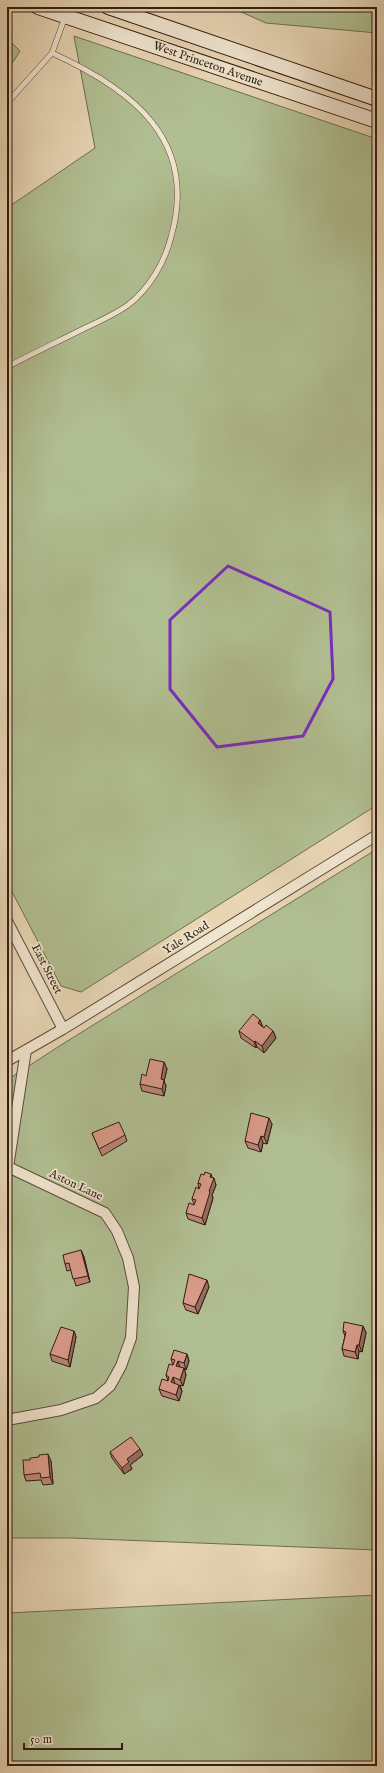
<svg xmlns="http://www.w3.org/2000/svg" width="384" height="1773" viewBox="0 0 384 1773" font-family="'IM FELL English',serif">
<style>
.green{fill:#b0be91;stroke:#706d52}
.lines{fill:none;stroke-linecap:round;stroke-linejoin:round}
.lane-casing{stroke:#5e4a3a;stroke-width:6}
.street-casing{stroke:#5e4a3a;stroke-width:12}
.secondary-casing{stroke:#311c12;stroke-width:16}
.lane{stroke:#efe4ce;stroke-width:5}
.street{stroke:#efe4ce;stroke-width:10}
.secondary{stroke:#efe4ce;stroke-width:14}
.wall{fill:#ba8476;stroke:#311c12}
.shaded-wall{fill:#976c60;stroke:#311c12}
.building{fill:#d89a89;stroke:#311c12}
.marked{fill:none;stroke:#7b2cbf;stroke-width:3;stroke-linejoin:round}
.labels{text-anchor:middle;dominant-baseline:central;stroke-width:3.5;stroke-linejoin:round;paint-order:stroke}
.street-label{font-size:12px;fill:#311c12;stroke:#efe4ce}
</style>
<rect width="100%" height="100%" fill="#e7d5b4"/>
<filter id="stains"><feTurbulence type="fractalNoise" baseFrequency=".005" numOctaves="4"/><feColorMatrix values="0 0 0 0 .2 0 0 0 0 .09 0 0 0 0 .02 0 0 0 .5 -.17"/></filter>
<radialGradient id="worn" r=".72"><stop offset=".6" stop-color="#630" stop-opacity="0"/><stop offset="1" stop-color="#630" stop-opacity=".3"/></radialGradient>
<path class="green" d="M230,7H377V33L266,23Z
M74,36L377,139V805L81,992L61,986L7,882V208L95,148Z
M7,38L20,51L7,71Z
M377,849V1550L71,1538H7V1080L61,1045Z
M377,1595V1766H7V1613Z"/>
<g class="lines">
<defs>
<path id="lane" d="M7,103L52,53L65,17
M7,367C32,354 57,342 83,329C98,322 114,315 128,305C149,289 165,262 171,237C199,139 131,89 52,53"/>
<path id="street" d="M7,921L63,1029
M7,1061L63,1029L377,835
M8,1167L26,1050
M7,1169L8,1167L105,1213L117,1231L128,1258L134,1287L131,1338L121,1366L110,1386L96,1398L61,1410L7,1420"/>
<path id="secondary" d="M38,7L377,121
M108,7L377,99"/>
</defs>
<use href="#lane" class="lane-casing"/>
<use href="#street" class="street-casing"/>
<use href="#secondary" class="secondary-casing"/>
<use href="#lane" class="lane"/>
<use href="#street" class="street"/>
<use href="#secondary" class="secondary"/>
</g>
<path class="wall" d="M260,1020L262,1027L264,1028L273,1031L276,1038L264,1053L257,1047L256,1048L241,1038L239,1031Z
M164,1062L167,1069L164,1081L166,1086L164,1096L142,1091L140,1084L146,1076Z
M272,1124L267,1144L263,1143L261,1152L248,1148L245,1141Z
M92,1133L125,1135L127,1141L102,1156Z
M212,1177L216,1185L212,1195L213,1198L205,1225L188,1219L186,1213L194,1204L192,1199L199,1189L198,1183Z
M81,1250L84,1257L90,1282L76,1286L71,1270L67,1271L65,1264Z
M209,1287L198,1314L186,1310L183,1303Z
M363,1326L366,1333L362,1352L359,1351L358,1359L344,1356L342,1349L345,1336L343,1331Z
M74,1331L76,1337L70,1367L52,1361L50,1354Z
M187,1354L189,1361L186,1370L184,1369L186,1375L183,1386L180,1385L182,1391L179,1401L162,1396L159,1389L168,1381L166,1375L173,1365L171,1359Z
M110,1452L143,1455L130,1465L132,1469L124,1474L112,1458Z
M51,1461L53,1484L43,1485L41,1480L26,1481L24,1475Z"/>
<path class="shaded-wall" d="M260,1020L263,1027L258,1023Z
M273,1031L276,1038L264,1053L262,1046Z
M255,1041L257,1047L256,1048L254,1042Z
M164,1062L167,1069L164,1081L166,1086L164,1096L162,1089L161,1079Z
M269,1118L272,1124L267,1144L264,1137Z
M261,1136L263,1143L261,1152L258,1145Z
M211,1174L213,1180L214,1178L216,1185L212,1195L213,1198L205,1225L202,1218L209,1191Z
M81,1250L84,1257L90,1282L88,1276Z
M207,1280L209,1287L198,1314L195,1307Z
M363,1326L366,1333L362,1352L359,1345Z
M74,1331L76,1337L70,1367L68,1360Z
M357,1345L359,1351L358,1359L355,1352Z
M187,1354L189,1361L186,1370L184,1363Z
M178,1361L180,1368L176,1366Z
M184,1368L186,1375L183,1386L180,1380Z
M173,1377L175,1384L171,1382Z
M179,1385L182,1391L179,1401L176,1395Z
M140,1449L143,1455L130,1465L132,1469L124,1474L122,1468L127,1459Z
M48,1454L51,1461L53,1484L50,1477Z"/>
<path class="building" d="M253,1014L260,1020L258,1023L264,1028L266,1025L273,1031L262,1046L255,1041L254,1042L239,1031Z
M150,1059L164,1062L161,1079L164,1080L162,1089L140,1084L142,1074L146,1076Z
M251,1113L269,1118L264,1137L261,1136L258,1145L245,1141Z
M119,1122L125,1135L99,1149L92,1133Z
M205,1172L211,1174L210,1177L214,1178L209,1191L210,1192L202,1218L186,1213L189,1203L194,1205L196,1200L192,1199L196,1187L199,1189L201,1184L198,1183L201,1174L204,1175Z
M81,1250L88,1276L73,1279L69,1263L65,1264L63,1255Z
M189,1274L207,1280L195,1307L183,1303Z
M344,1322L363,1326L359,1345H357L355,1352L342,1349L346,1332L343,1331Z
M61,1327L74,1331L68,1360L50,1354Z
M174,1350L187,1354L184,1363L178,1361L176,1366L184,1368L180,1380L173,1377L171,1382L179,1385L176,1395L159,1389L162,1379L168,1381L169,1377L166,1375L169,1364L173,1365L175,1360L171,1359Z
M131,1437L140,1449L127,1459L129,1462L122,1468L110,1452Z
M48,1454L50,1477L41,1478L40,1473L24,1475L23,1460H30V1458L39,1457V1455Z"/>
<path class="marked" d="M228,566L330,612L333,679L303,736L217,747L170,689V620Z"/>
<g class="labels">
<g class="street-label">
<text transform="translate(208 64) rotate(19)">West Princeton Avenue</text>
<text transform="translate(186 938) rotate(-32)">Yale Road</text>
<text transform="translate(47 969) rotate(63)">East Street</text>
<text transform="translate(76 1185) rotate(25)">Aston Lane</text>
</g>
</g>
<rect width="384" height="1773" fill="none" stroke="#e7d5b4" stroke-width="24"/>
<rect x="8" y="8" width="368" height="1757" fill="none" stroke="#311c12" stroke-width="2"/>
<rect x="12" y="12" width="360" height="1749" fill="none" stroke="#311c12"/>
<path d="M24 1743v6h98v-6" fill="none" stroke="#311c12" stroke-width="2"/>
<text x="30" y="1743" font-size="12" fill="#311c12" stroke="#efe4ce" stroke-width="3" paint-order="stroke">50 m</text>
<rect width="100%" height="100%" filter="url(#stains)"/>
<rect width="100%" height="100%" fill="url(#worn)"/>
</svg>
